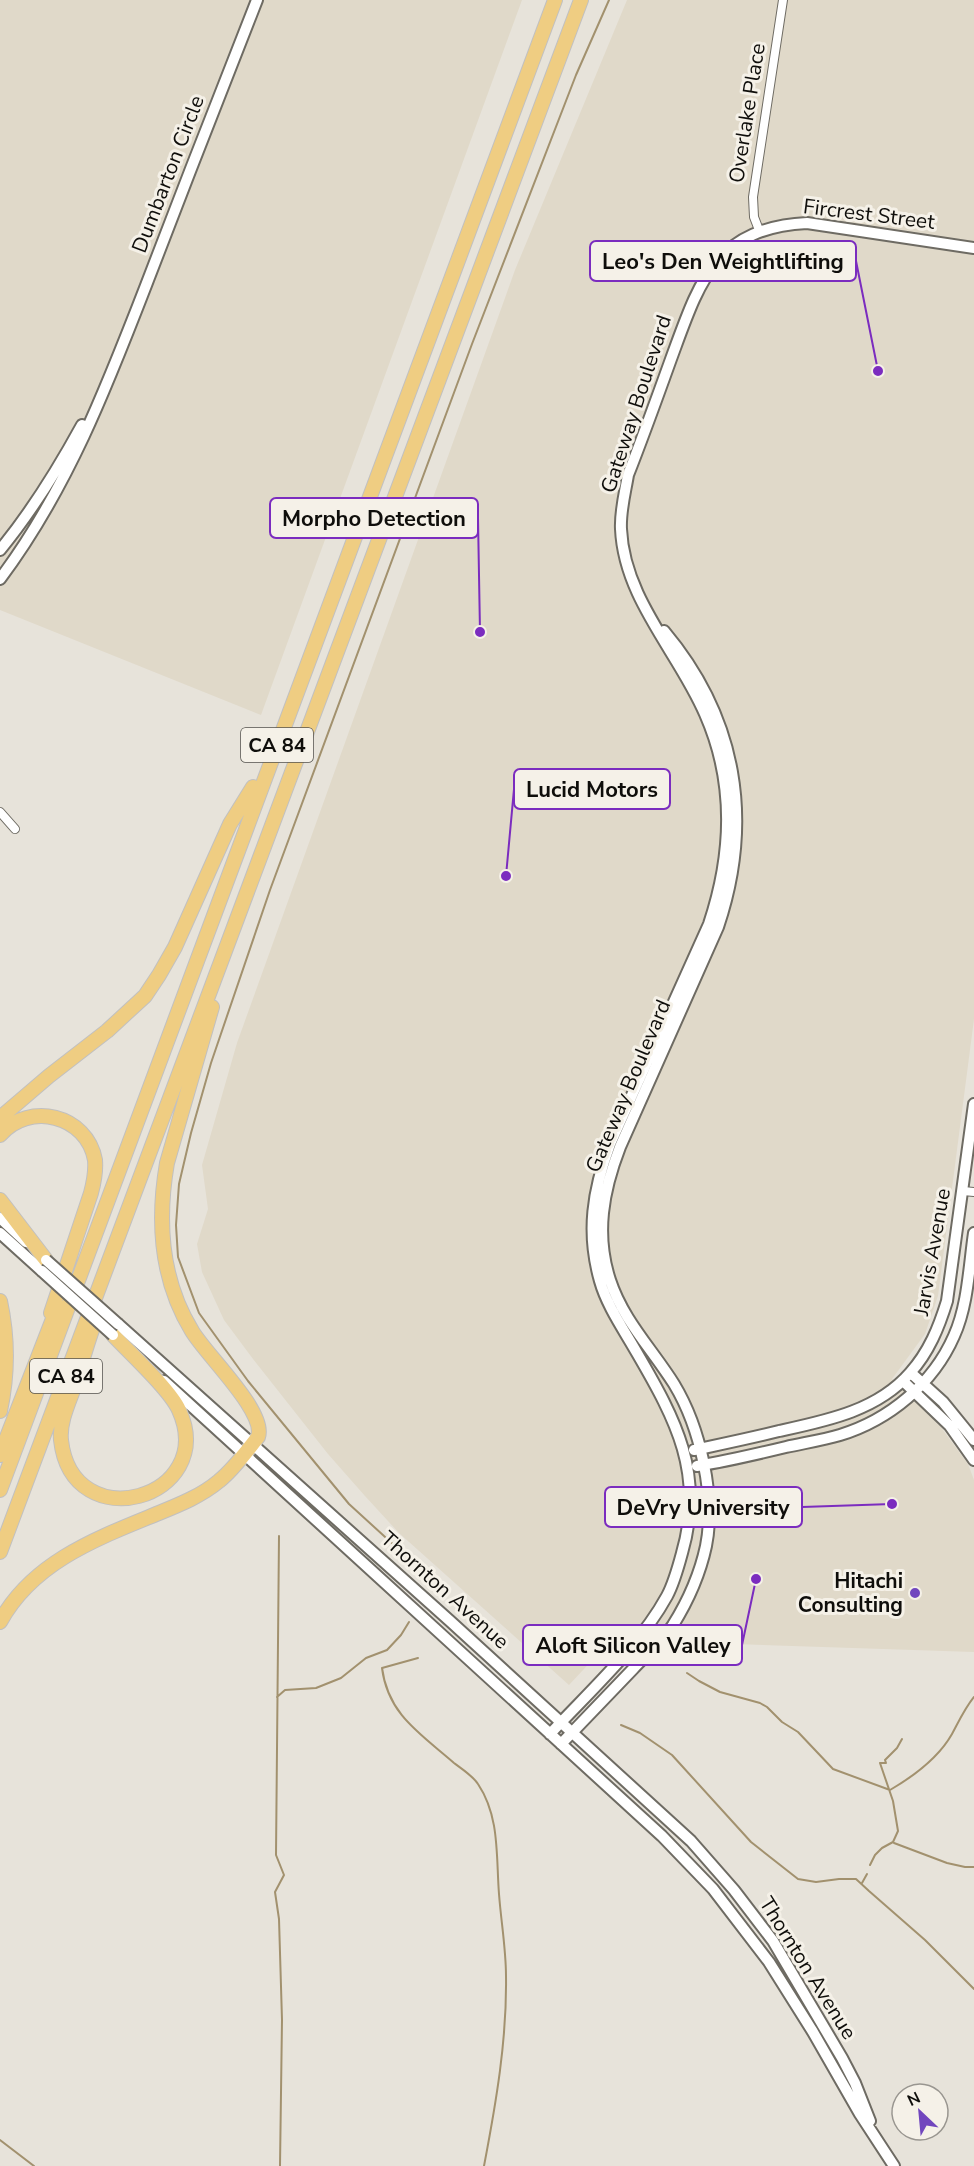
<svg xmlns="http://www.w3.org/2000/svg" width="974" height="2166" viewBox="0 0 974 2166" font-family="'Nunito Sans',sans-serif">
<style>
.built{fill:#e0d9c9}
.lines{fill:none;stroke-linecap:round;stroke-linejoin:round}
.stream{stroke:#a2916e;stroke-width:2}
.street-casing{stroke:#6e6b63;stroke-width:10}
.secondary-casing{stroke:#6e6b63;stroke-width:14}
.highway-casing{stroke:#c1c0c0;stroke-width:16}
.street{stroke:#fff;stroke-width:8}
.secondary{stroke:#fff;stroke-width:10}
.highway{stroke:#efcd82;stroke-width:14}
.secondary-bridge-casing{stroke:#6e6b63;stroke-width:14;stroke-linecap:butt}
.secondary-bridge{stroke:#fff;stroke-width:10}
.poi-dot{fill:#7146be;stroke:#f5f1e8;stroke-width:2}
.labels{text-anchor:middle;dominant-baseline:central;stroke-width:6;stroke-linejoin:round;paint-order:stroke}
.shield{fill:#f5f1e8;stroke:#54524d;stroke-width:1.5}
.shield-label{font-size:20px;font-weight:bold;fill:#0f0e0b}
.street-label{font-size:21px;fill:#0f0e0b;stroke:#f5f1e8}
.poi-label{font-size:21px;font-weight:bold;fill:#0f0e0b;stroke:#f5f1e8;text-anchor:end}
.leader{fill:none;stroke:#7b2cbf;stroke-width:2}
.callout-dot{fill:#7b2cbf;stroke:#f5f1e8;stroke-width:2}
.callout{fill:#f5f1e8;stroke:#7b2cbf;stroke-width:2}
.callout-label{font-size:22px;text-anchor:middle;font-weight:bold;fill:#0f0e0b}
</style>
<rect width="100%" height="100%" fill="#e7e3da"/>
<path class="built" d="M0,0H522L261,715L0,610Z
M627,0H974V1019L938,1296L925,1334L892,1379L940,1426L968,1464L974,1480V1652L611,1640L569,1685L399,1533L365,1496L328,1454L253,1359L224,1320L202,1272L197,1244L208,1209L202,1165L237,1043L515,270Z"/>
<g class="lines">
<path class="stream" d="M279,1536L276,1855L284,1875L275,1892L279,1919L282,2020L280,2166
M437,1592L440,1588L438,1583L430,1578L349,1504L248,1381L199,1313L178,1257L176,1225L179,1184L191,1133L211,1063L270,890L472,344L576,75L609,0
M418,1658L382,1668C388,1715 421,1734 454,1763C462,1769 473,1776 478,1784C500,1817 496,1856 499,1894C501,1921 506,1949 506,1976C507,2040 496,2103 484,2166
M687,1673L699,1681L720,1692L760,1703L767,1707L782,1722L798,1732L833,1769L890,1790C914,1776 939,1757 952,1734C959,1721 965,1708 974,1697
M277,1697L285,1690L316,1688L341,1678L366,1658L387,1650L401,1635L409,1622
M621,1725L640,1733L672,1755L751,1842L798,1879L816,1882L839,1879H856L869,1891L925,1940L974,1989
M894,1843L947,1863L965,1867H974
M870,1865L875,1855L882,1848L893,1842L898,1831L893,1801L880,1763H886L885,1760L897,1748L902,1739
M862,1883L867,1874
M0,2140L34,2166"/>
<defs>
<path id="street" d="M759,230L754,217L753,197L783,0
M0,812L15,829
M963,1191L974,1192"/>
<path id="secondary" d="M0,550C32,511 58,469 82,425
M0,579C69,487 109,381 150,275C185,183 221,92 257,0
M0,1218L26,1242
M0,1233L42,1271
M118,1324L450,1621L691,1841L734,1890L773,1941L842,2058L855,2083L870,2121
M911,1373L943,1402L974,1440
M164,1381L662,1836L713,1889L769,1962L813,2032L860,2114L894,2166
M903,1381L950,1426L974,1460
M694,1450C722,1444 751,1438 779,1431C825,1421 877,1411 910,1373C929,1352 939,1327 947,1301L974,1104
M697,1466C727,1461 757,1454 786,1447C804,1443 823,1440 840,1435C889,1420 933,1384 954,1336C968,1305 969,1267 974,1233
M550,1734C590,1691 639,1647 667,1596C674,1583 678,1568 682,1553C705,1474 676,1420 637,1353C624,1330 607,1306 600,1281C586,1232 593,1190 610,1144L709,924C732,855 735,782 705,714C679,653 624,599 621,529C620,511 625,493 628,475C643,437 657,398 671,359C699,283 714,228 807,223L974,248
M561,1744C585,1719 609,1694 633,1669C646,1655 662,1641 673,1625C688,1601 700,1574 706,1546C716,1496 700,1427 674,1384C652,1349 623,1320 610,1280C595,1234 603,1191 620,1147L718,927C754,820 737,718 664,631"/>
<path id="highway" d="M0,1118L49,1076L107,1031L145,996L159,975L175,947L230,824L253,787
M0,1135C29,1101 87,1115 95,1160C96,1172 94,1182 91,1193L51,1313
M0,1200L46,1260
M0,1301C8,1338 8,1374 0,1411
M92,1330C86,1347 81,1365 76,1382C70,1400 59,1421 61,1440C72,1540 219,1499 179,1410C170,1390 130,1353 113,1335
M0,1455L58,1306
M0,1490L555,0
M0,1552L581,0
M0,1622C32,1563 95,1539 154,1515C176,1506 200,1497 219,1481C234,1469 246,1452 258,1437C267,1412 206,1355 192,1331C160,1279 157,1221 167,1163L212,1007"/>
</defs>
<use href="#street" class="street-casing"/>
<use href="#secondary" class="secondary-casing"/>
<use href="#highway" class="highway-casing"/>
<use href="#street" class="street"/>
<use href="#secondary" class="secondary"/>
<use href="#highway" class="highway"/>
<defs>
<path id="secondary-bridge" d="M46,1260L118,1324
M42,1271L113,1335"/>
</defs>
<use href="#secondary-bridge" class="secondary-bridge-casing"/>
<use href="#secondary-bridge" class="secondary-bridge"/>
</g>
<circle class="poi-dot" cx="915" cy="1593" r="6"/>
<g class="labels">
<g class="shield">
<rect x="241" y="728" width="72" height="34" rx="4.5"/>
<rect x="30" y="1359" width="72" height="34" rx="4.5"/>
</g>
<g class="shield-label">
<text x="277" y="745">CA 84</text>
<text x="66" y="1376">CA 84</text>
</g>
<g class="street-label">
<text transform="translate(747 113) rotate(-81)">Overlake Place</text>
<text transform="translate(168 174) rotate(-69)">Dumbarton Circle</text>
<text transform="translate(869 214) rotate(7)">Fircrest Street</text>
<text transform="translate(636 404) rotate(-72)">Gateway Boulevard</text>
<text transform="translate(628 1086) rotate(-67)">Gateway Boulevard</text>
<text transform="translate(932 1252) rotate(-80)">Jarvis Avenue</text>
<text transform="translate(445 1590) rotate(42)">Thornton Avenue</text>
<text transform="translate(808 1968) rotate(58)">Thornton Avenue</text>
</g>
<g class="poi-label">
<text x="903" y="1581">Hitachi<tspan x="903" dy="24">Consulting</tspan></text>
</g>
</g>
<path class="leader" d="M878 371L856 261M480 632L478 518M506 876L514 789M892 1504L802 1507M756 1579L742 1645"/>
<g class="callout-dot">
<circle cx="878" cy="371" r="6"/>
<circle cx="480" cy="632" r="6"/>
<circle cx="506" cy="876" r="6"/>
<circle cx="892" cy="1504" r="6"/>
<circle cx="756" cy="1579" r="6"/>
</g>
<g class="callout">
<rect x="590" y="241" width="266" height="40" rx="6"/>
<rect x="270" y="498" width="208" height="40" rx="6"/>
<rect x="514" y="769" width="156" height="40" rx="6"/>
<rect x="605" y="1487" width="197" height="40" rx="6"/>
<rect x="523" y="1625" width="219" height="40" rx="6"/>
</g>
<g class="callout-label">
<text x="723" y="269">Leo's Den Weightlifting</text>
<text x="374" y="526">Morpho Detection</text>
<text x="592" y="797">Lucid Motors</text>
<text x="703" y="1515">DeVry University</text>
<text x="633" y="1653">Aloft Silicon Valley</text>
</g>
<g transform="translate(920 2112) rotate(334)"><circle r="28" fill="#f5f1e8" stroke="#999690" stroke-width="1.5"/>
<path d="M0-4.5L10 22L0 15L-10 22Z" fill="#7146be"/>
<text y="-9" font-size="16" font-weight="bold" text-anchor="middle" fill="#0f0e0b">N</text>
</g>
</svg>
